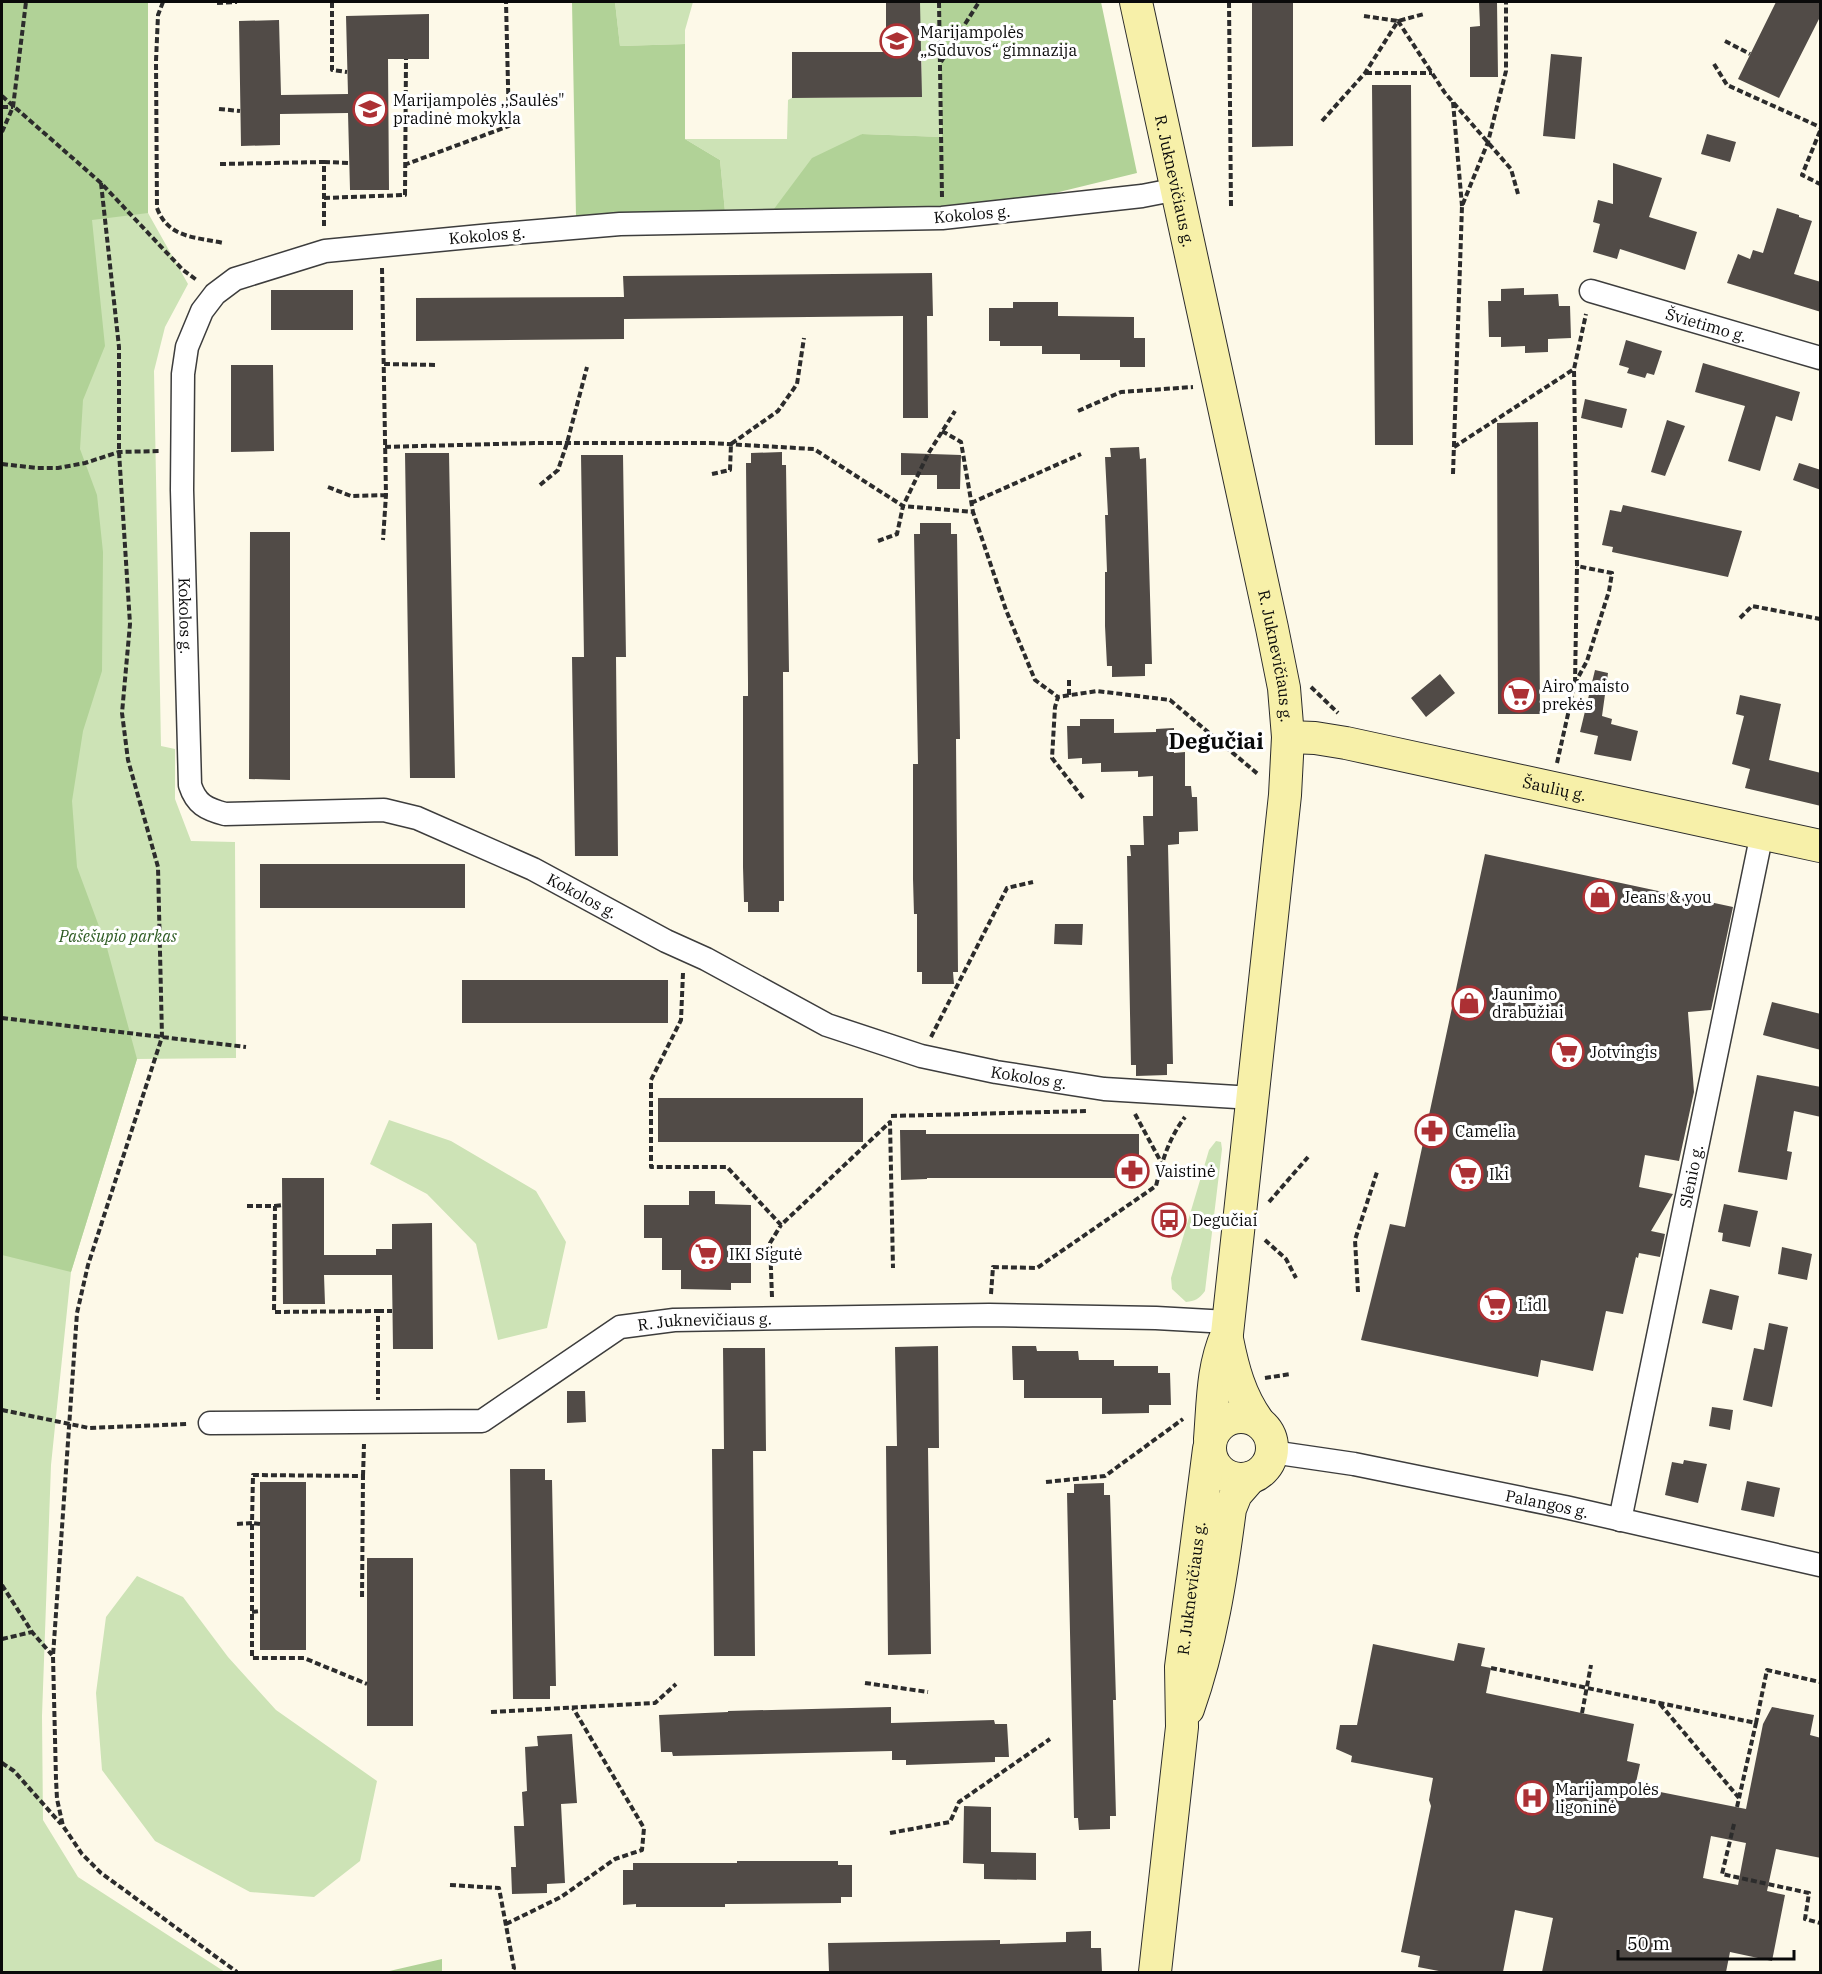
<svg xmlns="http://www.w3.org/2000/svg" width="1822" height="1974" viewBox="0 0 1822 1974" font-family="'IBM Plex Serif',serif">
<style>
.green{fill:#cde3b6}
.forest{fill:#b1d297}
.building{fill:#514b47;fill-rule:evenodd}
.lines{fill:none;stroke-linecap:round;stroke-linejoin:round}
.street-casing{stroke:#3d3d3d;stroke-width:25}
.secondary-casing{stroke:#2c2c2c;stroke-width:34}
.path{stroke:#2c2c2c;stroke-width:4;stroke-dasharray:6 3;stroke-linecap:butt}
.street{stroke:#fff;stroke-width:22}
.secondary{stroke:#f7f0a9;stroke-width:32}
.labels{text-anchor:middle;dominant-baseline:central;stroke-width:6;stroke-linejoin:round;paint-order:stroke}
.poi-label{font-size:16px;fill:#0a0a0a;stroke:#fff;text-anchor:start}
.street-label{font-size:16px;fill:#0a0a0a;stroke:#fff}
.park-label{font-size:16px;font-style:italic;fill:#2c5a21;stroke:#fff}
.district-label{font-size:22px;font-weight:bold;fill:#0a0a0a;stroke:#fff}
</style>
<rect width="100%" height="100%" fill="#fdf9e8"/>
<path class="green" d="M2,2H148V213L188,284L165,327L154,371L161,746L175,749V799L191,841L235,842L236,1058L137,1059L71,1272L51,1465L42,1716L43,1820L78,1877L225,1972H2Z
M615,2H693L685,30V44L620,46Z
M920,2H939L942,137L862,134L765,221L726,222L720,160L685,139H787L788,100L792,98L921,97L922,52H909L920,30Z
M389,1120L451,1141L536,1191L566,1242L547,1328L498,1340L476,1244L427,1194L370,1164Z
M1216,1141L1221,1142L1222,1149L1205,1291C1199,1299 1195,1301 1186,1302L1172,1289L1171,1278L1209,1150Z
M137,1576L183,1597L228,1657L276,1710L377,1781L360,1861L314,1897L250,1892L155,1841L102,1770L96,1693L106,1617Z"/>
<path class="forest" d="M2,2H148V213L92,220L105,346L83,400L80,449L97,495L103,552L102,671L83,731L72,801L77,867L107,948L137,1059L71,1272L2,1255Z
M572,2H615L620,46L685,44V139L720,160L726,222L490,225L576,216Z
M939,2H1101L1137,173L957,217L765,221L812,158L862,134L942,137Z
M442,1959V1972H385Z"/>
<path class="building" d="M886,2H920L922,97L792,98V52H886Z
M1252,2H1293V146L1252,147Z
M1479,2H1497L1498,77H1470V27L1480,26Z
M1776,2H1821V15L1779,98L1738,79Z
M429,14V59H388L389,190H350L348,113L280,114V145L241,146L239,21L279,20L281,95L348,94L346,16Z
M1551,54L1582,57L1575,139L1543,136Z
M1372,85H1411L1413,445H1375Z
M1707,134L1736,142L1730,162L1701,154Z
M1613,163L1662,178L1649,217L1697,232L1685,270L1620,249L1617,259L1593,252L1600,224L1593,222L1598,200L1613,204Z
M1777,208L1799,215V217L1812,221L1794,274L1821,282V312L1727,283L1738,254L1750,259L1753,250L1763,253Z
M932,273L933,316H927L928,418H903V316L624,319V339L416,341V298L624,297L623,276Z
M1524,288V295L1558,294L1559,306H1570L1571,338L1548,339V352L1525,353V346L1501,347V337H1489L1488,301H1501V289Z
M271,290H353V330H271Z
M1013,302H1058V316L1134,317V338H1145V367H1120V360H1080V354H1042V346H1000V341H989V308H1013Z
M1626,340L1662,351L1654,375L1647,373L1645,378L1627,373L1629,368L1619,365Z
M1703,363L1800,392L1792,421L1776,416L1760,471L1728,461L1745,406L1695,392Z
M231,365H273L274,451L231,452Z
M1585,399L1627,409L1622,428L1581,418Z
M1667,420L1685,426L1665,476L1651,472Z
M1538,422L1540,714H1498L1497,423Z
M1139,447L1140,459L1146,458L1152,664H1145V676L1112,677V666H1107L1105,626V572H1107L1105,515H1108L1105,457H1111L1110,448Z
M782,452V465H786L789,672H783L784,901H779V912H748V902H744L743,867V696H748V683L746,463H751V453Z
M405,453H449L455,778H410Z
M901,453L961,455L960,489H937V475H901Z
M581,455H623L626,657H616L618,856H575L572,657H584Z
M1799,463L1821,470V490L1793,480Z
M1623,505L1742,531L1728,577L1612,552L1613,547L1602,545L1610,510L1621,512Z
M920,523H951V534H957L960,739H956L958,972H953L954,984H922V972H917V914H914L913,879V764H918L914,534H920Z
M250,532H290V780L249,779Z
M1595,670L1608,673L1602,716L1612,719L1611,724L1638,731L1631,761L1594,754L1598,736L1580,732Z
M1440,674L1455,693L1426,717L1411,698Z
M1740,695L1781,704L1769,760L1821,773V806L1745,788L1750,769L1732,764L1744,716L1736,714Z
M1080,719H1114V733L1156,732V729L1174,728V753L1185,752V786H1191L1192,797H1197L1198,831L1179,832V844L1168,845L1173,1064H1167V1075L1136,1076V1065H1131L1127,856H1131L1130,845H1144L1143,816H1153V776L1138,777V771L1101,772V763L1082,764V758L1068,759L1067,726H1080Z
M1485,854L1733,907L1711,1010L1688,1012L1694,1092L1679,1161L1645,1155L1639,1187L1673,1194L1651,1231L1665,1234L1660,1257L1639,1253L1638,1258L1636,1257L1623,1314L1606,1311L1593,1371L1541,1360L1538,1377L1361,1340L1390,1224L1405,1227Z
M260,864H465V908H260Z
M1055,924H1083L1082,945L1054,944Z
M462,980H668V1023H462Z
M1772,1002L1821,1014V1050L1763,1035Z
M1757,1075L1821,1087V1117L1794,1111L1787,1151L1792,1152L1787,1180L1738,1172Z
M658,1098H863V1142H658Z
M900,1130H926V1134H1139V1178H927V1179L901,1180Z
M282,1178H324V1255H376V1249H392V1224L432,1223L433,1349H393L392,1275H324L325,1304H283Z
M689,1191H715V1204L751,1205V1283H731V1290L681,1289V1270H662V1238H644V1205H689Z
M1724,1204L1758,1211L1750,1247L1722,1241L1723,1233L1718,1232Z
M1782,1247L1812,1254L1807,1280L1778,1274Z
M1710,1289L1739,1296L1732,1330L1702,1323Z
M1769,1323L1788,1327L1772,1407L1743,1400L1754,1348L1764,1350Z
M938,1346L939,1448H928L931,1654L888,1655L886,1446H897L895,1347Z
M1012,1346H1036L1037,1351H1078L1079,1360H1114V1366H1158V1373H1170L1171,1405H1149V1413L1102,1414V1398H1024V1380H1013Z
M723,1348H765L766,1451H753L755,1656H714L712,1449H724Z
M567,1391H585L586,1422L567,1423Z
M1712,1407L1733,1410L1730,1430L1709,1426Z
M1684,1460L1707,1464L1698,1503L1665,1495L1672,1462L1683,1464Z
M510,1469H545V1480H552L556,1686H550V1699H513Z
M1747,1481L1780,1488L1774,1517L1741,1510Z
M260,1482H306V1650H260Z
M1104,1483V1495H1110L1116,1700H1113L1116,1816H1110V1829L1079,1830L1078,1818H1074L1067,1493H1074V1484Z
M367,1558H413V1726H367Z
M1458,1643L1485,1648L1481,1666L1491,1668L1486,1693L1634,1724L1627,1761L1640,1764L1635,1787L1746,1809L1763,1724L1772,1707L1814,1715L1810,1735L1821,1738V1858L1776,1849L1767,1891L1785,1895L1772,1961L1730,1952L1726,1972H1542L1553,1918L1515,1910L1503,1972H1444L1418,1967L1420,1956L1401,1952L1431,1806L1429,1800L1433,1778L1351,1762L1352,1756L1336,1749L1340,1725H1357L1373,1644L1454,1661ZM1711,1836L1746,1843L1738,1885L1703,1878Z
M891,1707V1723L994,1720L995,1724H1007L1009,1757H995V1762L906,1765V1760H892V1751L673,1756L672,1752H661L659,1715L728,1712V1711Z
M572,1734L577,1803L561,1804L565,1883L547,1884V1893L512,1894L511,1867H516L514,1826H524L522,1792L527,1791L525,1747L538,1746L537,1736Z
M964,1806L991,1807V1852L1036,1853V1880L984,1879V1864L963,1863Z
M737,1861H838V1865H852V1897H841V1903L725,1904V1907H636V1904L623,1905V1870H633V1863H737Z
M1091,1931V1948H1101L1102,1972H829L828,1943L1000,1940V1944L1066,1942V1932Z"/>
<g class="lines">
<defs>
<g id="street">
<path id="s1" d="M1178,189L1142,196L942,218L620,224L491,235L325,251L235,279L215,294L202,311L187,347L183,374L182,490L190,785C196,804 206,809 225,814L384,810L417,818L533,869L666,941L706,959L827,1025L921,1056L996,1072L1104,1089L1253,1098"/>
<path id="s2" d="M1591,291L1820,358"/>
<path id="s3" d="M210,1423L482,1421L620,1327L674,1320L989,1315L1156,1318L1228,1322"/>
<path id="s4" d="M1272,1452L1354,1464L1565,1507L1820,1565"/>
<path id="s5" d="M1620,1520L1762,833"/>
</g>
<g id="secondary">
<path id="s6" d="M1136,2L1272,628L1284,688L1288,737L1285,795L1227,1334C1212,1368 1213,1403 1210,1439"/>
<path id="s7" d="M1288,737L1315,738L1346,743L1820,846"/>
<path d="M1227,1339C1233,1369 1240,1396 1258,1421"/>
<circle cx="1241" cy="1448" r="31"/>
<path d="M1188,1709C1211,1644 1221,1578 1230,1509L1236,1494L1250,1478"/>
<path id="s8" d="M1155,1972L1182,1727L1181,1667L1209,1449"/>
</g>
</defs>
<use href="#street" class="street-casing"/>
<use href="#secondary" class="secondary-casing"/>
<path class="path" d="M163,2L158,15L156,61L157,208C168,238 195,237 223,243
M332,2V70L347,72
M939,2L942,197
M1229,2L1231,206
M217,3L237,2
M1364,16L1398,21L1424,14
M1725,41L1750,54
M941,62L979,2
M1714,64L1727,85L1820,127
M1366,73H1432
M2,96L101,183L183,270L198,281
M1453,102L1462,206
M2,107H13
M219,109L240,111
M1322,121L1365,73L1398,21L1445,93L1511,169L1518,194
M1820,131L1802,175L1820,184
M2,132L13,107L26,2
M324,162L349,163
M220,164L324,162V229
M404,165L509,126L506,2
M101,183L119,347V452L130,624L122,713L128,760L158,867L162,1037L88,1265L77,1313L53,1656L56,1779L57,1799L63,1826L82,1854L101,1873L237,1972
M324,198L405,195L406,59
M382,268L386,495L383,540
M384,364L437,365
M1078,411L1121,392L1193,387
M942,431L961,442L973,512
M385,447L534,443H709L814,449L903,506L973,512L1006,610L1035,680L1058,697
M1454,447L1574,369
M2,464L37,468H58L85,463L119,452L160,451
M712,474L730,470L731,444L778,411L797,384L804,338
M1453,474L1462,206L1488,142L1506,71V2
M540,485L558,470L567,443L587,367
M328,487L351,496L386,495
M971,503L1081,454
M878,541L897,534L903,506L928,454L955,411
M1740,618L1752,606L1820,619
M1069,680V695
M1575,683L1577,566L1574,369L1586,314
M1311,687L1338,713
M1557,763L1575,683L1587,661L1609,591L1612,573L1577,566
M1083,798L1052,758L1055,707L1058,697L1097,691L1170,700L1259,775
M683,973L681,1020L651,1080V1167H727L781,1225L890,1122L893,1268
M2,1018L246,1047
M931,1037L1007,888L1033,882
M1135,1114L1161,1162
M891,1116L1086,1111
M1269,1202L1308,1157
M247,1206H275L274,1312L378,1311V1400
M275,1206L282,1205
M1265,1240L1286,1259L1296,1278
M1358,1292L1355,1240L1377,1172
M991,1294L993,1267L1037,1268L1156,1186C1162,1161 1169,1138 1185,1117
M772,1297L770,1243L781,1225
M378,1311H392
M1265,1378L1291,1374
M2,1410L89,1428L188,1424
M363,1476L364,1444
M1046,1482L1105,1476L1183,1419
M237,1524L252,1523L253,1475L363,1476L362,1600
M260,1524L252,1523V1658H304L367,1684
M2,1585L32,1632L52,1655
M252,1612L260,1611
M2,1639L32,1632
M1491,1668L1756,1723L1767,1670L1820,1682
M865,1683L928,1692
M1660,1704L1739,1798
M491,1712L655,1703L676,1684
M1582,1713L1591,1665
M2,1763L14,1771L61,1824
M1737,1807L1756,1723
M1734,1824L1722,1874L1809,1893L1805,1919L1820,1923
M890,1833L950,1822L959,1802L1050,1739
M450,1885L499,1888L514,1968L512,1972
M506,1924L561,1897L615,1859L642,1850L644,1828L573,1708"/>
<use href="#street" class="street"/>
<use href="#secondary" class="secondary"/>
</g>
<defs>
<symbol id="school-ring" viewBox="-11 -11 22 22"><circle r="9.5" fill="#fff" stroke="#ac3034" stroke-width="1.5"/><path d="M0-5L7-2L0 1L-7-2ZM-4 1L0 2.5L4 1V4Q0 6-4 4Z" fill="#ac3034"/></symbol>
<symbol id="supermarket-ring" viewBox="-11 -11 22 22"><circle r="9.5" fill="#fff" stroke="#ac3034" stroke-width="1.5"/><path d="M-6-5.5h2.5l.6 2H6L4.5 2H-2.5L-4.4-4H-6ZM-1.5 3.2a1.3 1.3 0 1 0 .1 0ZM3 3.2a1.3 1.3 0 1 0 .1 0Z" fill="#ac3034"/></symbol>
<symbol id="shop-ring" viewBox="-11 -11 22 22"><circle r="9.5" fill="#fff" stroke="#ac3034" stroke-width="1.5"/><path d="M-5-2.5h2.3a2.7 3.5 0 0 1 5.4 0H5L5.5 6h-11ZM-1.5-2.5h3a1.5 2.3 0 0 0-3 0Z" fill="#ac3034"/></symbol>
<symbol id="pharmacy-ring" viewBox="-11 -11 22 22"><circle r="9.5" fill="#fff" stroke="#ac3034" stroke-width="1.5"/><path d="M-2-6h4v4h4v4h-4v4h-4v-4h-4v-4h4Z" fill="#ac3034"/></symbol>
<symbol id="bus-ring" viewBox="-11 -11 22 22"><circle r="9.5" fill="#fff" stroke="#ac3034" stroke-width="1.5"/><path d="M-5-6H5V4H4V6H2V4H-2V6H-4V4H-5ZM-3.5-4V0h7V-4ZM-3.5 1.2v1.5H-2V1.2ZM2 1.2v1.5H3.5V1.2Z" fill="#ac3034"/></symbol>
<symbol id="hospital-ring" viewBox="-11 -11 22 22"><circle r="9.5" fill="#fff" stroke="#ac3034" stroke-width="1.5"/><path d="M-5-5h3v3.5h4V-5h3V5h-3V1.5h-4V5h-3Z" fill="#ac3034"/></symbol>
</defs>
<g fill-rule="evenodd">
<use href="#school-ring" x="878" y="22" width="38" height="38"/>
<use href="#school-ring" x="351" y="90" width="38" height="38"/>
<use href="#supermarket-ring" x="1500" y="676" width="38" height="38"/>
<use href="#shop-ring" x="1581" y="878" width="38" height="38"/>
<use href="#shop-ring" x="1450" y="984" width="38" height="38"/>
<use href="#supermarket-ring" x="1548" y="1033" width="38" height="38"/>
<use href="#pharmacy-ring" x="1413" y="1112" width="38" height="38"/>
<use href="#pharmacy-ring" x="1113" y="1152" width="38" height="38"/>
<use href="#supermarket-ring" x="1447" y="1155" width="38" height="38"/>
<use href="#bus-ring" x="1150" y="1201" width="38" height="38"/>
<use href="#supermarket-ring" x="687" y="1235" width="38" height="38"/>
<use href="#supermarket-ring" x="1476" y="1286" width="38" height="38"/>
<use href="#hospital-ring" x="1513" y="1779" width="38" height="38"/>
</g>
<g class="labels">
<g class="poi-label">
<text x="920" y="32">Marijampolės<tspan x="920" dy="18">„Sūduvos“ gimnazija</tspan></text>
<text x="393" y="100">Marijampolės ,,Saulės"<tspan x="393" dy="18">pradinė mokykla</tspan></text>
<text x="1542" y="686">Airo maisto<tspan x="1542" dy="18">prekės</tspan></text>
<text x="1623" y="897">Jeans &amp; you</text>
<text x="1492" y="994">Jaunimo<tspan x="1492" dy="18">drabužiai</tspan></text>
<text x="1590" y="1052">Jotvingis</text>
<text x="1455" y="1131">Camelia</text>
<text x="1155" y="1171">Vaistinė</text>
<text x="1489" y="1174">Iki</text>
<text x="1192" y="1220">Degučiai</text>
<text x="729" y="1254">IKI Sigutė</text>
<text x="1518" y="1305">Lidl</text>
<text x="1555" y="1789">Marijampolės<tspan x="1555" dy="18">ligoninė</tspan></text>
</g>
<g class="street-label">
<text stroke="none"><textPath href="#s6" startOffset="183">R. Juknevičiaus g.</textPath></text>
<text transform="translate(972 214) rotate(-5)">Kokolos g.</text>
<text transform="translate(487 235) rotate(-5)">Kokolos g.</text>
<text stroke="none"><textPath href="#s2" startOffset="120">Švietimo g.</textPath></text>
<text stroke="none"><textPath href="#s1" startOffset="1305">Kokolos g.</textPath></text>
<text stroke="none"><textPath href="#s6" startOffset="669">R. Juknevičiaus g.</textPath></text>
<text stroke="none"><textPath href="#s7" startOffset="272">Šaulių g.</textPath></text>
<text stroke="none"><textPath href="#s1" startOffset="1898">Kokolos g.</textPath></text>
<text stroke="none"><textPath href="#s1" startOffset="2384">Kokolos g.</textPath></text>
<text stroke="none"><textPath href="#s5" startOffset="351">Slėnio g.</textPath></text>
<text stroke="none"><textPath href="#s3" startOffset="524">R. Juknevičiaus g.</textPath></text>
<text stroke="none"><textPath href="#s4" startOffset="280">Palangos g.</textPath></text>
<text stroke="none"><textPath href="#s8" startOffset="386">R. Juknevičiaus g.</textPath></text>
</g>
<g class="park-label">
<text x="118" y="936">Pašešupio parkas</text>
</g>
<g class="district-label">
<text x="1216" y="740">Degučiai</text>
</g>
</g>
<rect width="1822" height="1974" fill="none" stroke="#0a0a0a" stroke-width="6"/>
<path d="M1618 1950v9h176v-9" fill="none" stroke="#0a0a0a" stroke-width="3"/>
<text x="1627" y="1950" font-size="18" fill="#0a0a0a" stroke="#ffffff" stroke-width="4.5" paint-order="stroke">50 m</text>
</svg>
